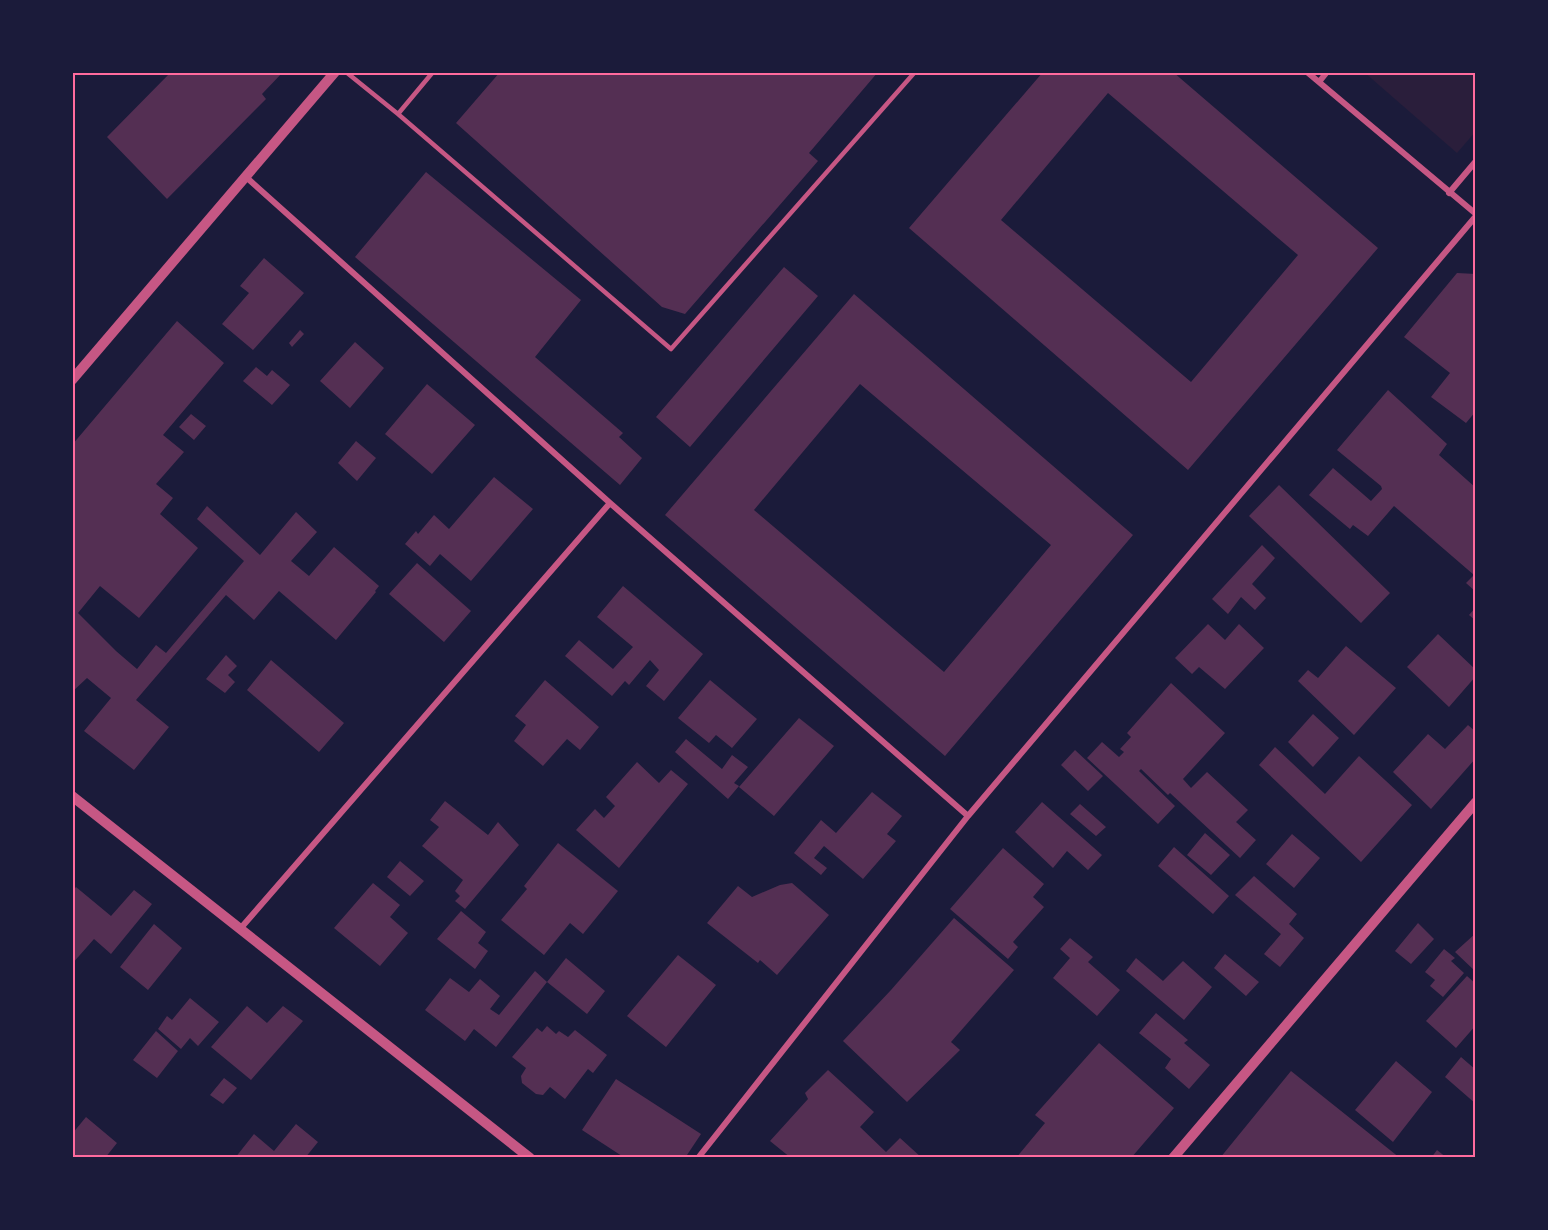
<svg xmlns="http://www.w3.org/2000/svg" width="1548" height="1230" viewBox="0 0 1548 1230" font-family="'Source Sans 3',sans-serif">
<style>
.green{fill:#2a1e3b}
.building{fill:#542f53;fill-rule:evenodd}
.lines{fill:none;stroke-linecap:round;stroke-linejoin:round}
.service{stroke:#c65784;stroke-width:4.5}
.minor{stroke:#c65784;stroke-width:6}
.tertiary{stroke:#c65784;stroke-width:10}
.neatline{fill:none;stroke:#ff6b9d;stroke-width:2}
</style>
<rect width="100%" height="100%" fill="#1b1b3a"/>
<path class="green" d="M1364,72H1476V131L1457,153Z"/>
<path class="building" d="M171,72H283L262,94L266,99L167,199L107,137Z
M500,72H878L809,153L818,161L685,314L662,307L456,123Z
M1043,72H1173L1378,248L1188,470L909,228ZM1108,93L1298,255L1191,382L1001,220Z
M426,172L581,300L535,357L623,433L619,437L642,458L620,485L355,257Z
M264,258L304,293L253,350L222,324L249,293L240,286Z
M784,267L818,296L690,447L656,417Z
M1457,273L1476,274V411L1466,423L1431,397L1450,373L1404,337Z
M854,294L1133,535L945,756L665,515ZM860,384L1051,545L944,672L754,510Z
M177,321L224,363L163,435L184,452L156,484L173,498L160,514L198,548L139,618L100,586L78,613L116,651L137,669L156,645L166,653L244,561L197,519L207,506L260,555L296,512L317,532L291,561L309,576L334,547L379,586L375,591L376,592L336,640L279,591L254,620L226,595L136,700L169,727L134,770L84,731L111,698L87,678L72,692V445Z
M300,330L304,334L292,347L289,343Z
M355,342L384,368L350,408L320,381Z
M256,367L267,376L272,370L290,385L272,405L243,381Z
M427,384L475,425L432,474L385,434Z
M1388,390L1447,444L1439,455L1476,488V592L1466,583L1474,575L1394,506L1368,536L1353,525L1350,529L1309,495L1333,468L1371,501L1382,489L1381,486L1337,450Z
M191,414L206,426L194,440L179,427Z
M356,441L376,458L357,481L338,463Z
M494,477L533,509L471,581L440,554L430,566L405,544L416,531L418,534L434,515L449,529Z
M1279,485L1390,593L1361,623L1249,516Z
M1262,545L1275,558L1252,584L1266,598L1255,610L1241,597L1228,614L1212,599Z
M417,563L471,611L444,642L389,594Z
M623,586L703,654L664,701L646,686L659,670L650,660L629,685L625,681L612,696L565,656L579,640L613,669L633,647L597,617Z
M1476,607V621L1469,615Z
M1208,624L1225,640L1239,624L1264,648L1225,689L1199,667L1192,674L1175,658Z
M1438,634L1476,670V676L1449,707L1407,667Z
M1346,646L1396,688L1354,735L1298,681L1308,670L1318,678Z
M226,655L237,666L228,675L235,682L225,693L206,679Z
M271,660L344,723L319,752L247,690Z
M545,680L599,727L580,750L567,739L543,766L514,741L526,725L515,716Z
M710,680L757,719L732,748L716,735L709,743L678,718Z
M1171,683L1225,733L1183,779L1191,788L1207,772L1248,810L1236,822L1256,840L1240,858L1170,793L1168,795L1141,769L1139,771L1175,806L1158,824L1087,758L1102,742L1119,757L1124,752L1120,749L1131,737L1127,733Z
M1313,714L1339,738L1313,767L1288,742Z
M799,718L834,746L774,816L739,787Z
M1468,725L1476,732V758L1431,809L1393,772L1428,734L1445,749Z
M686,739L722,769L732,755L748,767L734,783L739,786L728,799L675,752Z
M1275,747L1325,794L1359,756L1412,805L1361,862L1259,765Z
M1075,750L1103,776L1088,791L1061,765Z
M637,762L659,783L671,770L688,784L619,868L576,830L595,809L604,818L615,806L606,797Z
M872,792L902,816L887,834L896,841L863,879L824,846L814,858L827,868L821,875L794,853L821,820L836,833Z
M445,801L488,835L498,822L519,845L465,909L455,901L460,896L455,891L463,880L422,846L439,827L430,820Z
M1042,802L1102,855L1088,870L1067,851L1053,868L1015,832Z
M1080,804L1106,827L1096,836L1070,814Z
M1205,833L1230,855L1211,875L1187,855Z
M1292,834L1320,858L1294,888L1266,864Z
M558,843L618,891L583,934L570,923L544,955L501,920L527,889L524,886Z
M1174,847L1229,896L1213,914L1158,866Z
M1003,848L1044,884L1033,897L1044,907L1013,942L1018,947L1008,959L950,909Z
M400,861L424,881L410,896L387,877Z
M1254,876L1297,914L1289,924L1304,938L1280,967L1264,954L1281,934L1235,895Z
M373,883L400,905L390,917L408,933L380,966L334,928Z
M792,883L829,915L777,975L760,960L758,963L707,923L738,886L752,897L780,885Z
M76,887L111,916L134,890L152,904L111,954L94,939L72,964V892Z
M461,911L486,932L478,943L488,951L475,969L437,939Z
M954,918L1014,970L951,1042L960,1050L907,1102L843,1041L891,990Z
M1418,923L1434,939L1411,964L1395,951Z
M154,924L182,948L148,990L120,967Z
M1476,933V972L1455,952Z
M1070,938L1093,957L1088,962L1120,990L1097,1016L1053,978L1070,958L1060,949Z
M1444,949L1455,958L1451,961L1464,973L1443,997L1430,986L1435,980L1425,972Z
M1225,954L1259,982L1246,996L1214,968Z
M678,955L716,985L666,1047L627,1016Z
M566,958L605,991L587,1014L547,982Z
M1136,958L1163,981L1183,961L1212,987L1184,1020L1126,971Z
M535,971L547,982L496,1047L474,1029L465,1041L425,1010L450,978L469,992L480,979L500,996L490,1009L499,1015Z
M1467,976L1476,984V1025L1456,1048L1426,1021Z
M190,998L219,1022L198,1046L190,1038L181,1049L158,1029L167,1016L172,1020Z
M247,1006L267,1023L283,1006L303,1021L251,1080L211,1047Z
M1156,1013L1188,1040L1184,1043L1210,1065L1189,1089L1165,1068L1171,1059L1139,1033Z
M547,1026L556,1034L559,1031L568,1037L575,1030L607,1055L593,1073L588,1069L565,1099L550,1087L543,1095L536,1094L522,1083L521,1076L526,1068L512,1057L537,1028L542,1032Z
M156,1031L178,1051L157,1078L133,1060Z
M1099,1043L1174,1108L1131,1158H1016L1045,1123L1035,1115Z
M1461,1057L1476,1070V1104L1445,1077Z
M1396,1061L1432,1092L1393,1142L1355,1110Z
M828,1070L874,1112L860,1127L886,1152L900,1138L922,1158H791L770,1141L808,1099L805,1093Z
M1291,1071L1400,1158H1220Z
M224,1078L237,1088L223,1104L210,1095Z
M616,1079L701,1134L685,1158H625L582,1130Z
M86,1117L117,1143L105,1158H72V1134Z
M296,1124L318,1142L305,1158H235L254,1134L274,1151Z
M1437,1150L1447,1158H1431Z"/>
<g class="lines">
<path class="service" d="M346,72L398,114
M433,72L398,114L671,349L915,72"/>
<path class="minor" d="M1307,72L1476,214
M1319,82L1327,72
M246,177L610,503L968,816
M1449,193L1476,161
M240,929L610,503
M698,1158L968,816L1476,216"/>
<path class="tertiary" d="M72,380L335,72
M72,796L530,1158
M1173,1158L1476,802"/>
</g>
<rect width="1548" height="1230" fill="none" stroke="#1b1b3a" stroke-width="147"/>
<rect x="74" y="74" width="1400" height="1082" class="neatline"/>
</svg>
